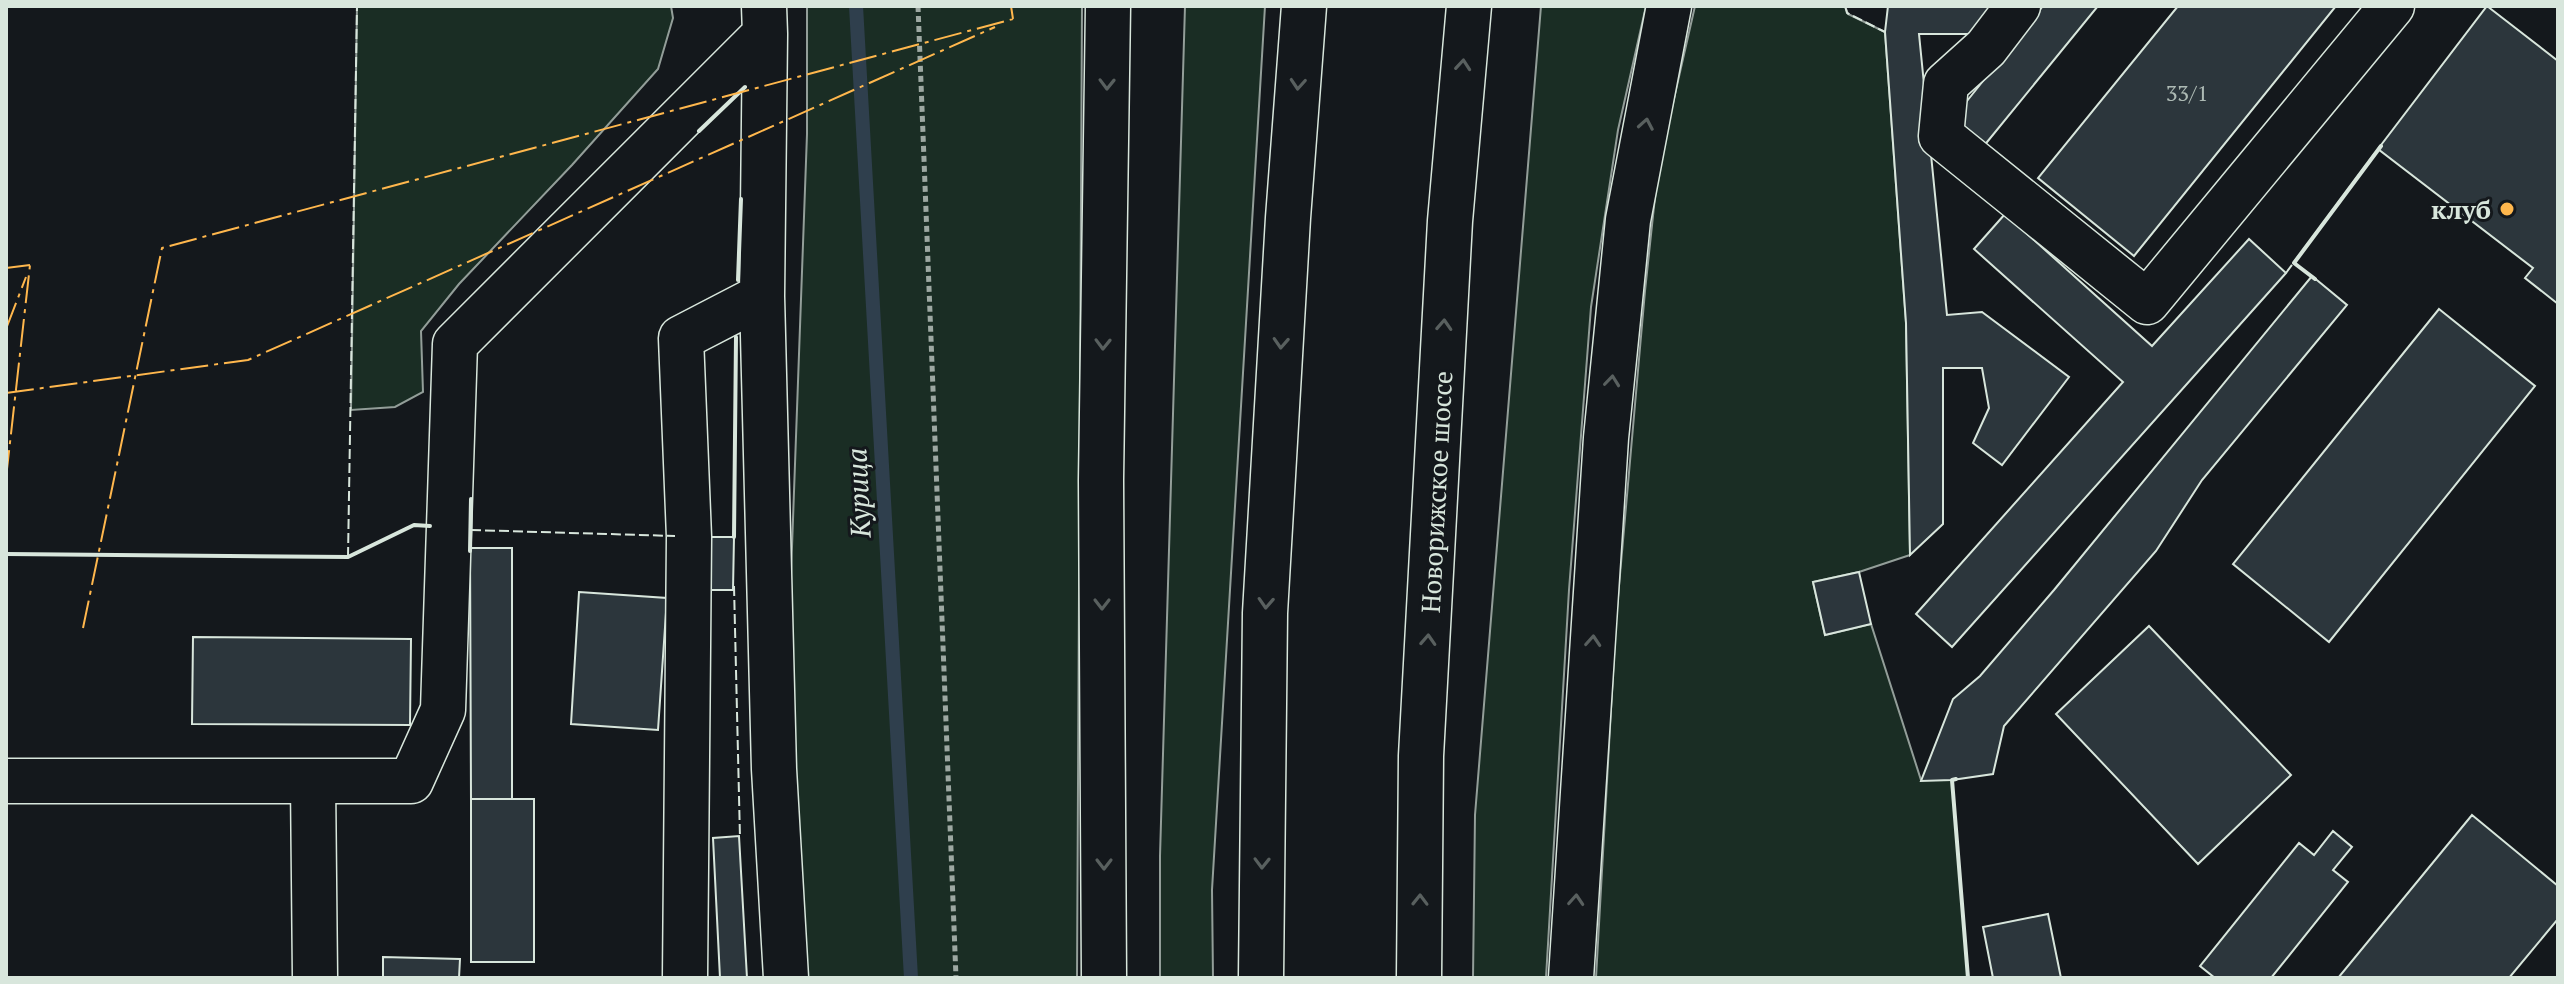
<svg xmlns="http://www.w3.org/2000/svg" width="2564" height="984" viewBox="0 0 2564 984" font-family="'PT Serif',serif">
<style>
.green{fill:#1a2d24;stroke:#939e99;stroke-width:2}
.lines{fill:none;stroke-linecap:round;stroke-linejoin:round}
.stream{stroke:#2f3f4d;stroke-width:14}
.building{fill:#2c363c;stroke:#d8e6dc;stroke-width:2}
.minor-casing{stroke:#d8e6dc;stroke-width:47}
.major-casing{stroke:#d8e6dc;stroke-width:47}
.highway-casing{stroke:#d8e6dc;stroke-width:47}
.path{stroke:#9da8a2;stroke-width:5;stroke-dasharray:6 4;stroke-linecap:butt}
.minor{stroke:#14181c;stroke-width:44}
.major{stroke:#14181c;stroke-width:44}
.highway{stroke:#14181c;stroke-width:44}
.fence{stroke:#d8e6dc;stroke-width:2;stroke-dasharray:10 4;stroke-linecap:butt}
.wall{stroke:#d8e6dc;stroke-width:4}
.power{stroke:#ffb74d;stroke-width:2;stroke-dasharray:28 6 4 6;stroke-linecap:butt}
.oneway{stroke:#59605f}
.poi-dot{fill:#ffb74d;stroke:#14181c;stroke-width:3}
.labels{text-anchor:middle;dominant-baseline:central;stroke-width:6;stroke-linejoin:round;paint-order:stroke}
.number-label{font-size:22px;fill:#adbab4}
.poi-label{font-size:26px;font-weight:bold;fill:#d8e6dc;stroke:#14181c;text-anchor:end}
.street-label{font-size:26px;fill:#d8e6dc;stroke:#14181c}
.water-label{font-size:28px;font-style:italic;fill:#d8e6dc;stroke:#14181c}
</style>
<rect width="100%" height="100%" fill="#14181c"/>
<path class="green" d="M357,6H671L673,18L658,69L572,165L459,284L421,331L423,392L395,407L351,410Z
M807,6H1082L1077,978H800L788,657L807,134Z
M1185,6H1265L1212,890L1213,978H1160V856Z
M1541,6H1646L1618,130L1591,307L1569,590L1546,978H1473L1475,815Z
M1695,6H1845L1848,14L1885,32L1906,323L1910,555L1859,572L1813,582L1825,635L1871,624L1921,780H1952L1968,978H1596L1616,620L1645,291L1658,169Z"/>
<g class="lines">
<path class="stream" d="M856,6L911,978"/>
</g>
<path class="building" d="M1888,6H2004L1983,34H1919L1947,315L1982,312L2069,377L2002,465L1973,443L1989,408L1982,368H1943V524L1910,555L1906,323L1885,32Z
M2043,6H2098L1983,147L1951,121Z
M2178,6H2336L2134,256L2038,178Z
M2487,6L2558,61V304L2525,278L2533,268L2378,149Z
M2005,214L2152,346L2249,239L2286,273L1952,647L1916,614L2123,382L1974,249Z
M2312,276L2347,305L2202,480L2156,551L2004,726L1993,774L1952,780L1921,781L1953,699L1980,676L2054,590Z
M2439,309L2535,386L2329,642L2233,564Z
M705,537H734L733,590H704Z
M470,548H512V799H471Z
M1859,572L1871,624L1825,635L1813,582Z
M579,592L667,598L658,730L571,724Z
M2149,626L2291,775L2198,864L2056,714Z
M193,637L411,639L410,725L192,724Z
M471,799H534V962H471Z
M2472,815L2558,886V919L2509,978H2338Z
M2333,831L2352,847L2333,870L2348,882L2271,978H2215L2200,966L2299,843L2314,855Z
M739,836L747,978H720L713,838Z
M2048,914L2061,978H1993L1983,927Z
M383,957L460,959L459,978H383Z"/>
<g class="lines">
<defs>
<path id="minor" d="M2018,6L1986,48L1946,84L1941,136L2147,302L2392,6
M762,296L765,34
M6,781H411L443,710L455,344L765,34L764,6
M313,781L315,978
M685,978L689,537L681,338L762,296L774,769L786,978"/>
<path id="major" d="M1104,978L1101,480L1108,6
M1571,978L1606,438L1628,220L1669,6"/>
<path id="highway" d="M1261,978L1265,613L1288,218L1304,6
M1419,978L1421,756L1450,221L1469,6"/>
</defs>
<use href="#minor" class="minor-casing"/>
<use href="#major" class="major-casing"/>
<use href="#highway" class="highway-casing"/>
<path class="path" d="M918,6L956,978"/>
<use href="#minor" class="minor"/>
<use href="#major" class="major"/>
<use href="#highway" class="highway"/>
<path class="fence" d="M1845,6L1847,13L1885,32
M2286,273L2378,149
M471,530L675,536
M348,557L357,6
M734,586L740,838
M1952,780L1968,978"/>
<path class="wall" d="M699,131L745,87
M2315,279L2294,263L2381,146
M738,280L741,199
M734,537L736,337
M470,551L471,499
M6,554L348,557L414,525L430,526
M1956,779L1952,780L1968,978"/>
<path class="power" d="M1011,6L1013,19
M6,268L30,265
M6,329L26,277
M6,393L248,360L995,27
M6,478L30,265
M83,628L162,248L1013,19"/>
</g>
<defs><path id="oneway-chevron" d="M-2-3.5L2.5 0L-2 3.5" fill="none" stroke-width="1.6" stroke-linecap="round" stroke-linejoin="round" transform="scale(2)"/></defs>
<g class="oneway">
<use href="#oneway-chevron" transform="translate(1463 65) rotate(-85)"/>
<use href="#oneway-chevron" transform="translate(1107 84) rotate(91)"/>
<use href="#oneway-chevron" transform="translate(1298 84) rotate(94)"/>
<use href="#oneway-chevron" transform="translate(1646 124) rotate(-80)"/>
<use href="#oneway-chevron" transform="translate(1444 325) rotate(-87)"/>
<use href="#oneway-chevron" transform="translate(1281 343) rotate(93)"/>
<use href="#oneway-chevron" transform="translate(1103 344) rotate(91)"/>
<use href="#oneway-chevron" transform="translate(1612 381) rotate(-84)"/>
<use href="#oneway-chevron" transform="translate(1266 603) rotate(93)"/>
<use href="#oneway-chevron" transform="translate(1102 604) rotate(90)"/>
<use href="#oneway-chevron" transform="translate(1428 640) rotate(-87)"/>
<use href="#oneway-chevron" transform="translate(1593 641) rotate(-86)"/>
<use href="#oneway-chevron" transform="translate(1262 863) rotate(91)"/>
<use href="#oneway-chevron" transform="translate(1104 864) rotate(90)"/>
<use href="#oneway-chevron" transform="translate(1420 900) rotate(-89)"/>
<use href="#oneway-chevron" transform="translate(1576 900) rotate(-86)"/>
</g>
<circle class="poi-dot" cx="2507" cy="209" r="8"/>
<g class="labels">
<g class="number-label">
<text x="2187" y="92">33/1</text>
</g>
<g class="poi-label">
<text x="2491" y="209">клуб</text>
</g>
<g class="street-label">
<text transform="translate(1436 492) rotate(-87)">Новорижское шоссе</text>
</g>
<g class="water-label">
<text transform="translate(858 493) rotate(-93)">Курица</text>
</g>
</g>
<rect width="2564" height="984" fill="none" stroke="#d8e6dc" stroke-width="16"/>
</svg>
